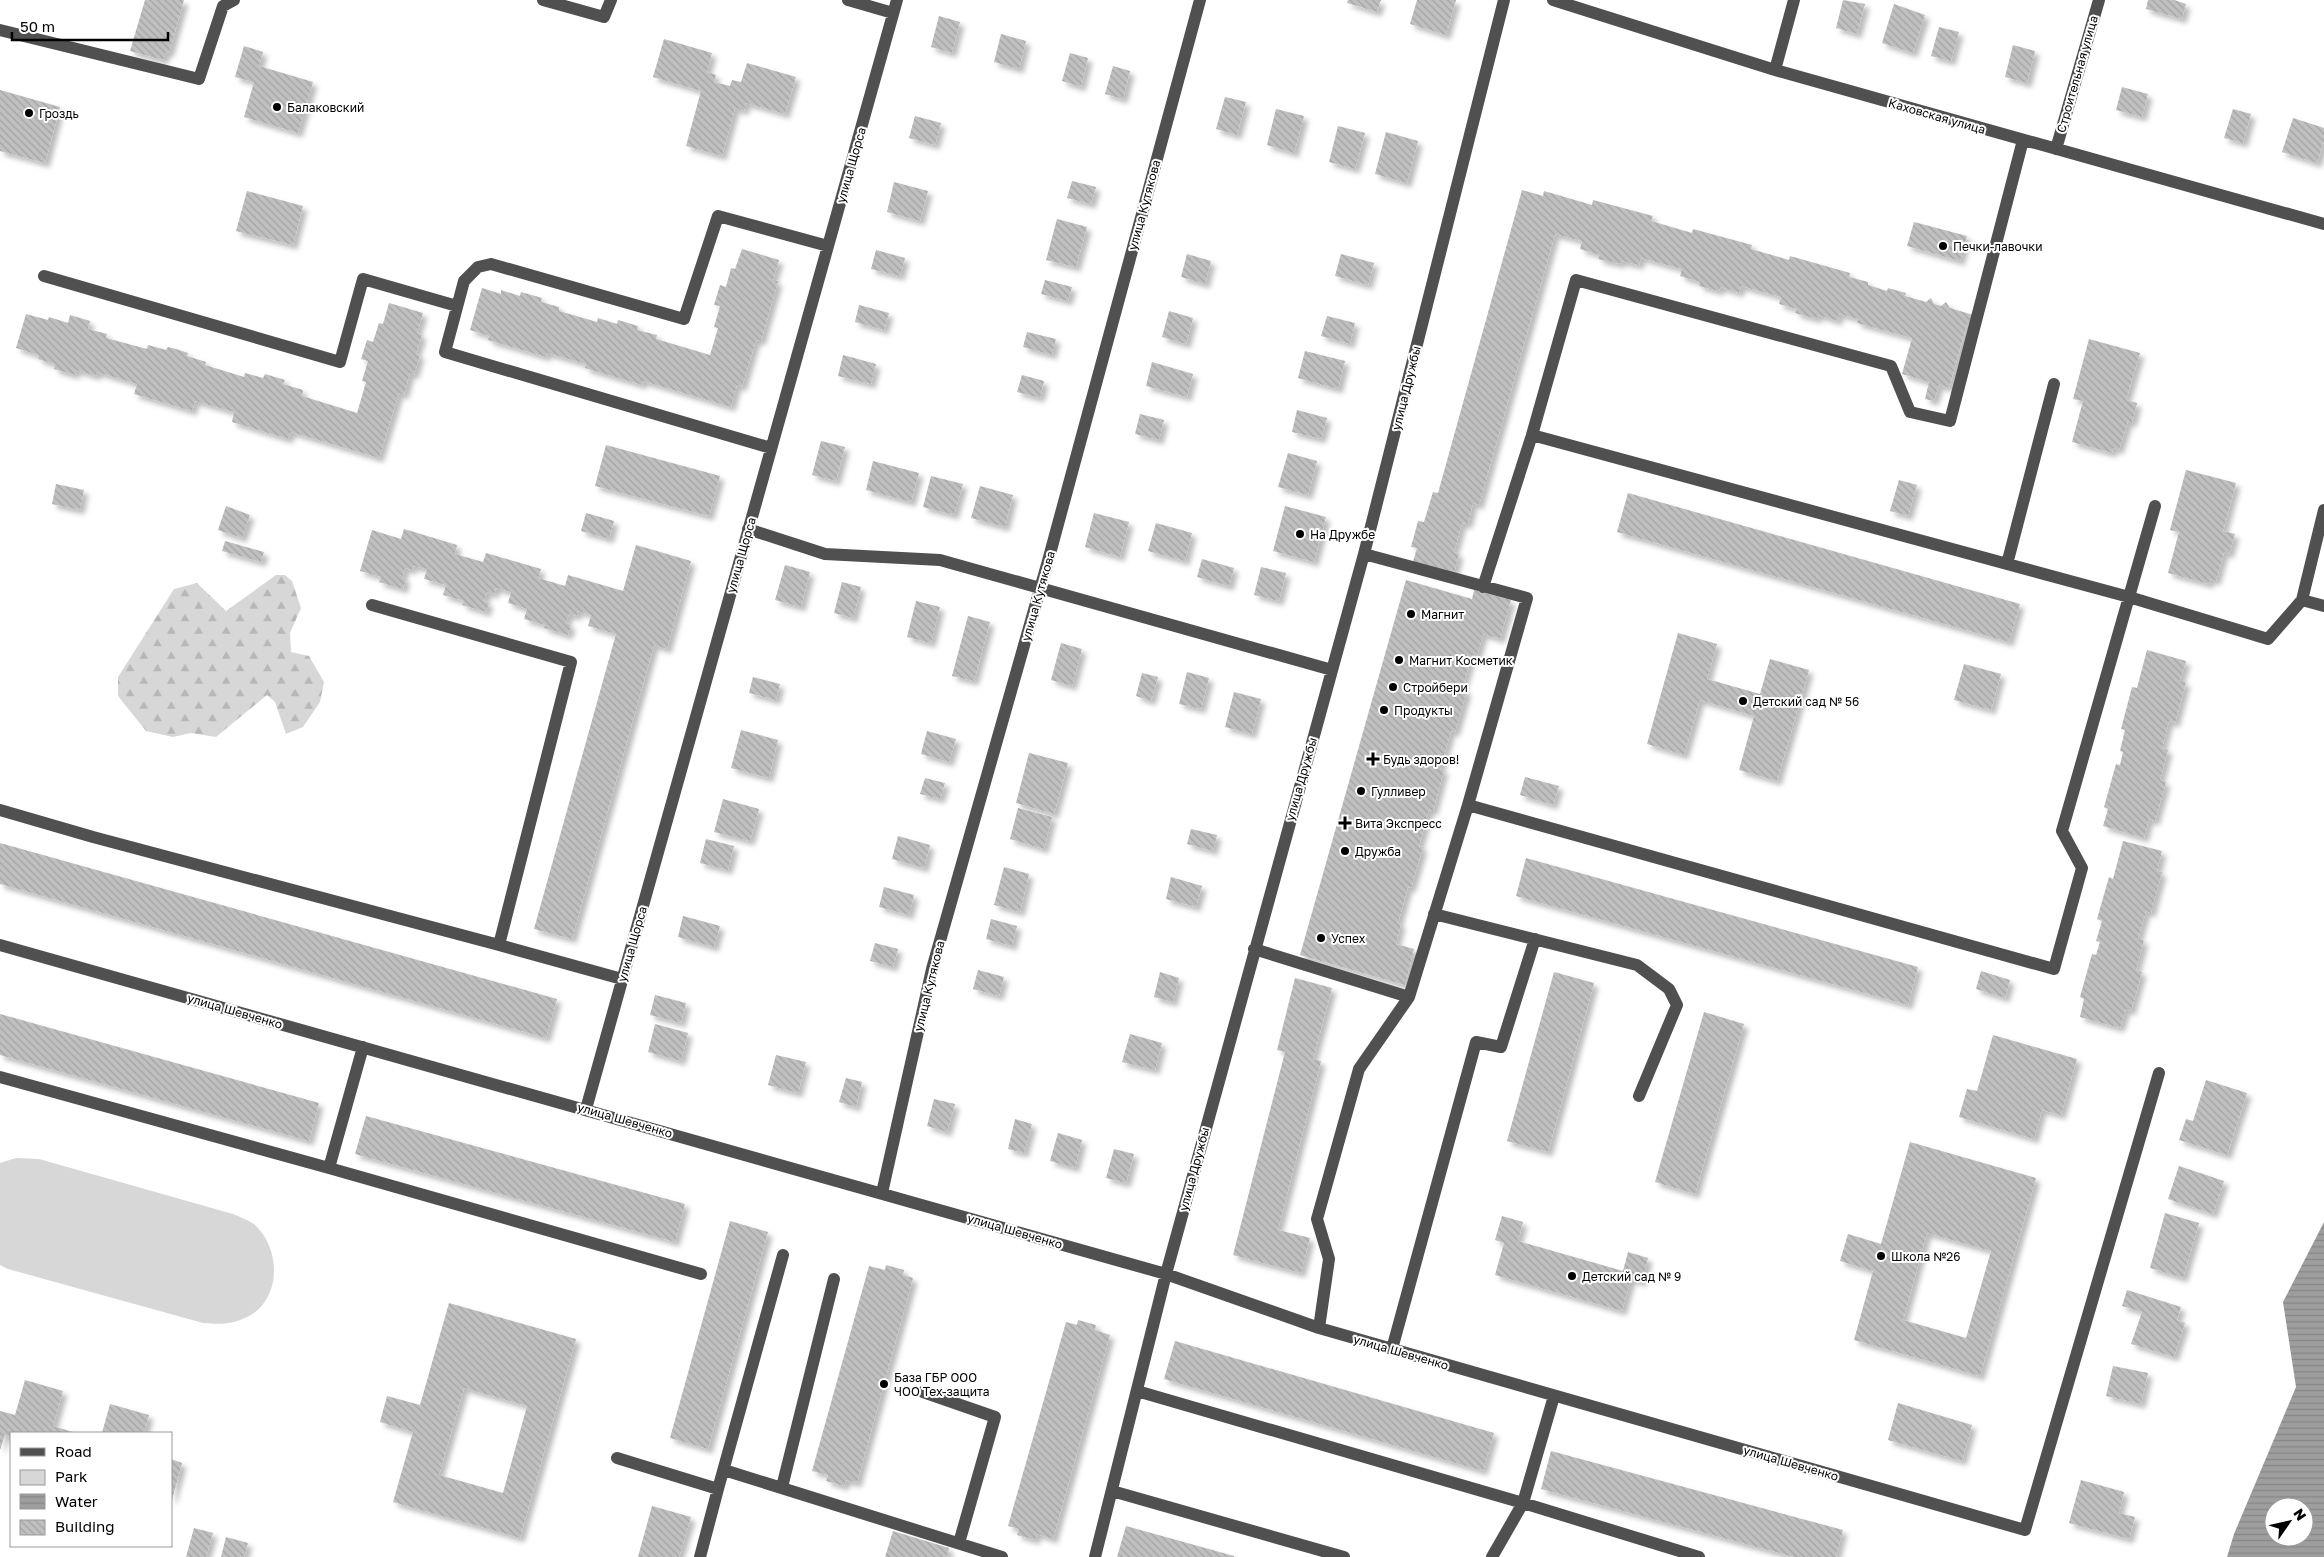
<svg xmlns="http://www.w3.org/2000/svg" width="2324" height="1557" viewBox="0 0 2324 1557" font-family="'Golos Text',sans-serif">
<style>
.forest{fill:url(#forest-firs)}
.park{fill:#d7d7d7}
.water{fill:url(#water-rules);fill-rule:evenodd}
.building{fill:url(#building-back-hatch);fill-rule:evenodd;filter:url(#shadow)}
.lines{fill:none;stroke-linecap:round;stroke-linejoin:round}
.minor{stroke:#505050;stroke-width:12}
.poi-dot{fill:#000;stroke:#fff;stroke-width:2}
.labels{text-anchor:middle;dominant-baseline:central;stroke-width:4;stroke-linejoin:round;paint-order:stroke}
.street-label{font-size:12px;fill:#000;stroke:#fff}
.poi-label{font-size:12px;fill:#000;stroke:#fff;text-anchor:start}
</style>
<defs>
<pattern id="forest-firs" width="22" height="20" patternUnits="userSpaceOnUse" patternTransform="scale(1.25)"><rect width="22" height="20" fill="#d7d7d7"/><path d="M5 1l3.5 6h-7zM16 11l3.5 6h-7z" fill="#b7b7b7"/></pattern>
<pattern id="water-rules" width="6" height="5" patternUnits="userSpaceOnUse" patternTransform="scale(1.25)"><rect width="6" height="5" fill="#9e9e9e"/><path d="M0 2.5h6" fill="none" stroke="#868686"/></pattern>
<pattern id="building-back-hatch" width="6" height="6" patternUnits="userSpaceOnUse" patternTransform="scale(1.25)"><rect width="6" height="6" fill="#c0c0c0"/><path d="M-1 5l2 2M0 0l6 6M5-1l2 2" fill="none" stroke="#a3a3a3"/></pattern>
<filter id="shadow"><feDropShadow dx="4.5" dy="4.5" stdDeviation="2.5" flood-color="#0004"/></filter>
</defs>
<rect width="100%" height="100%" fill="#fff"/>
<path class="forest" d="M276,575H285L292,581L301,608L290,633L291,652L309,656L324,682L320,702L303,727L286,734L275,702L267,695L216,737L191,733L173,737L146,731L118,696V677L174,589L197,583L226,611Z"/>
<path class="park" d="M16,1158L39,1159L233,1214C240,1217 248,1220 254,1224C282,1249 282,1302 245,1318C230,1325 219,1324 203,1323L8,1269L0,1265V1163Z"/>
<path class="water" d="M2324,1222V1557H2227L2234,1534L2296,1387L2283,1302ZM2274,1507H2304V1537H2274Z"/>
<path class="building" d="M145,0H184L169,53L166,52L163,60L130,51Z
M1348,0H1381L1377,12L1347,3Z
M1417,0H1456L1446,35L1410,24Z
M1843,0L1865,4L1857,34L1836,28Z
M2148,0H2174L2186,4L2182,19L2146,9Z
M1894,4L1925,15L1913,53L1882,43Z
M939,16L960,22L952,53L931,47Z
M1939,27L1959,32L1951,61L1931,56Z
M1001,34L1026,41L1019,69L994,62Z
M664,39L712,53L707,72L716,75L714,82L730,86L732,80L741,82L747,63L796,77L785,114L746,103L744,111L735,108L722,156L686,146L701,91L653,77Z
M2013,45L2035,51L2027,83L2005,77Z
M244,46L263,52L259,66L313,82L298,133L244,117L254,82L235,77Z
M1070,53L1088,58L1081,87L1062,81Z
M1113,66L1130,71L1123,99L1105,94Z
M2122,87L2148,94L2142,117L2116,110Z
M0,90L60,107L45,163L0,151Z
M1225,97L1246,102L1237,135L1216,129Z
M1276,109L1304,116L1294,153L1267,145Z
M2233,109L2251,114L2243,143L2224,138Z
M915,116L941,123L935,145L909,138Z
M2293,118L2324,128V141L2317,163L2282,152Z
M1338,126L1365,133L1355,169L1329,162Z
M1386,132L1418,141L1407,183L1375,174Z
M1072,181L1096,187L1091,204L1067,198Z
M894,182L928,191L920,221L887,212Z
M1522,190L1543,196L1544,191L1592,205L1593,200L1653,216L1651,221L1692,233L1693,229L1752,245L1751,249L1789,260L1790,256L1850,273L1849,277L1868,282V285L1887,291L1888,288L1906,293L1905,296L1926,302L1931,298L1934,304L1941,306L1946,302L1950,308L1973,315L1970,325L1967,324L1949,388L1939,385L1934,401L1925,399L1929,382L1902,374L1912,338L1857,323L1858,319L1839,314L1838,321L1818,315L1817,319L1795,313L1797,309L1779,304L1781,297L1741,286L1739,293L1721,287L1719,291L1699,286L1700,282L1680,276L1682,269L1641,258L1639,265L1621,261L1620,264L1598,259L1600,255L1580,249L1582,241L1555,234L1479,505L1473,503L1468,524L1462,523L1454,552L1459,554L1453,577L1412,565L1417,548L1411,547L1418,521L1424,522L1433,492L1438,493Z
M247,191L303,206L293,245L236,231Z
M1057,219L1087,227L1076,267L1046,260Z
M1914,222L1967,236L1960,261L1907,246Z
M742,249L779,260L773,280L778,281L761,341L756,340L742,387L737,385L731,407L643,381L642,385L585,368L586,364L547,353L546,357L488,340L489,336L470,330L482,288L501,294V290L520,296L521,292L542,298L541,302L559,307V311L597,322L598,318L617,324L618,320L638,326L637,330L657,335L656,339L710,355L718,328L714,327L720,306L714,305L720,285L726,287L731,268L735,269Z
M876,250L905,258L900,276L871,269Z
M1187,254L1211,261L1205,284L1181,277Z
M1341,254L1374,263L1368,285L1335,276Z
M1045,280L1072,287L1068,301L1041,294Z
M389,303L423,313L417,333L422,335L416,354L420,355L414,375L410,373L404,395L399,393L379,458L291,432L288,439L232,422L234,412L195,401L192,411L134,394L137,384L97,372L96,376L76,370L75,375L54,369L55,364L38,359L39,355L16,348L26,314L48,320L49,317L68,323L70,315L90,321L88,329L107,334L106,338L147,349L148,345L166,350L168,347L176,349L188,353L187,356L206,362L205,365L244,377L245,373L263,378L265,374L285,380L283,384L303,390L302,396L357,413L366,382L362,381L368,361L361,359L367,340L373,342L379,323L383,324Z
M859,305L889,313L884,330L855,322Z
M1169,311L1193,318L1186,344L1162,337Z
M1327,316L1355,323L1350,344L1321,336Z
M1027,332L1056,339L1052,355L1023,347Z
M2089,339L2140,353L2126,400L2137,403L2132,423L2128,421L2119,450L2113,448L2112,453L2072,442L2083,401L2073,399Z
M1305,351L1345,361L1338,389L1298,378Z
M843,355L876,364L871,384L838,376Z
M1152,362L1193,374L1187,397L1146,386Z
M1022,375L1044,381L1040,398L1017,392Z
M1297,410L1327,418L1321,439L1292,432Z
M1140,414L1164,420L1159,440L1135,434Z
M821,441L845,447L836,481L812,475Z
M606,445L720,476L709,516L595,486Z
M1288,453L1317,461L1308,495L1278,487Z
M873,461L919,473L911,502L866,490Z
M2186,470L2236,483L2223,531L2235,534L2229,554L2224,552L2216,581L2210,579L2209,584L2168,573L2179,532L2170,530Z
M931,476L963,484L954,515L923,507Z
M1899,480L1917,485L1908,516L1890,511Z
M56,484L84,490L80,510L52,504Z
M980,486L1013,495L1005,527L971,518Z
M1628,493L2020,604L2009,642L1617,532Z
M226,506L250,515L242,538L218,530Z
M1285,506L1326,517L1314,562L1273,551Z
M586,513L614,521L609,539L581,531Z
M1094,513L1129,522L1120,557L1085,547Z
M1156,523L1192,533L1185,561L1148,551Z
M404,529L457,545L455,554L483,562L486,553L541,569L538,578L565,586L568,575L623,591L636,545L691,561L667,649L654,645L572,939L534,929L616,634L588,626L591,615L578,611L577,616L569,614L566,623L571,625L568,635L544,628L545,625L524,619L527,609L508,603L511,592L496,588L494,594L487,592L484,601L489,603L486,612L462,605L464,601L443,595L446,585L424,579L427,569L413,566L412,570L405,568L402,578L406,579L403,589L379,582L381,577L360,571L372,530L401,539Z
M225,541L264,552L261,562L222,551Z
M1202,559L1234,568L1229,586L1197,577Z
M785,565L810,572L801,607L775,600Z
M1261,567L1286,573L1279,601L1254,595Z
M1406,580L1472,599L1474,590L1511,600L1500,639L1483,634L1477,656L1472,655L1462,689L1467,691L1455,732L1451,731L1440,769L1444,770L1433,811L1429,810L1419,846L1423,847L1411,888L1408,887L1398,923L1401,924L1396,944L1414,949L1405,985L1300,955Z
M842,582L861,587L853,618L834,613Z
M916,601L940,607L931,643L907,637Z
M968,616L990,622L974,681L952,676Z
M1678,633L1717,644L1707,679L1760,694L1770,659L1809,670L1777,781L1739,770L1754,716L1700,700L1684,755L1647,744Z
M1061,643L1082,649L1072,686L1051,680Z
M2147,650L2186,661L2180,681L2186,682L2175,723L2169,721L2162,748L2168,750L2160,780L2166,782L2155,821L2149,819L2144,838L2103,826L2108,809L2104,807L2116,764L2120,765L2123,752L2120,751L2125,730L2121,729L2132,687L2137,688Z
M1964,664L2001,674L1991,710L1954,700Z
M1187,672L1209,678L1201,709L1179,704Z
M1142,673L1158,677L1151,701L1136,696Z
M753,677L780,684L776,700L749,693Z
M1234,692L1261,699L1252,734L1225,727Z
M741,730L778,740L769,778L731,768Z
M927,731L956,739L949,762L921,754Z
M1029,753L1068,763L1054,814L1016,803Z
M1525,777L1559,786L1553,805L1520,795Z
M925,778L945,783L940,799L920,794Z
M723,799L759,809L750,841L714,832Z
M1018,808L1052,817L1044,849L1010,839Z
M1191,829L1217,835L1213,851L1187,844Z
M898,836L930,845L924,868L892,859Z
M706,839L734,846L728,870L700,863Z
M2123,841L2162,851L2157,871L2162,872L2151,913L2146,911L2138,939L2144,940L2136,970L2142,972L2131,1011L2126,1009L2120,1028L2080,1017L2084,999L2080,997L2092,954L2096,955L2100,942L2096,941L2102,921L2097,919L2109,877L2113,879Z
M0,843L557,999L546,1038L0,884Z
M1526,858L1918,967L1908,1005L1516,896Z
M1004,867L1029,874L1020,912L994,905Z
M1171,877L1202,886L1196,907L1166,899Z
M884,887L914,895L909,915L879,907Z
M683,916L720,926L714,947L678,937Z
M991,919L1017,926L1012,946L986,939Z
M875,943L898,949L893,967L870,961Z
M978,970L1004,977L999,996L973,989Z
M1981,971L2010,980L2005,998L1976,989Z
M1160,972L1179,978L1173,1002L1154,997Z
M1554,972L1594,983L1548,1152L1507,1141Z
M1295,978L1332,988L1313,1059L1321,1061L1278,1230L1310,1238L1301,1273L1233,1255L1285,1052L1277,1050Z
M655,995L686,1003L681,1023L650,1015Z
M1704,1012L1744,1024L1695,1194L1655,1182Z
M0,1014L319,1103L309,1141L0,1055Z
M655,1024L688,1033L681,1061L648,1052Z
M1130,1034L1162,1043L1155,1070L1122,1062Z
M1993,1035L2077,1059L2061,1115L2042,1110L2034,1139L1959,1117L1967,1089L1977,1091Z
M776,1055L806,1062L798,1093L768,1085Z
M846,1078L862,1082L856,1107L839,1102Z
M2206,1080L2247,1093L2227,1155L2179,1140L2186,1119L2193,1121Z
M934,1099L955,1104L947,1132L927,1126Z
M366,1116L685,1204L675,1242L355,1154Z
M1015,1119L1032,1124L1024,1153L1008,1149Z
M1058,1133L1082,1140L1075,1168L1050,1161Z
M1910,1142L2036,1178L1980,1376L1854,1340L1873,1271L1840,1261L1848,1234L1881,1244ZM1927,1233L1991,1251L1966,1338L1903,1320Z
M1114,1149L1134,1154L1126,1183L1106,1178Z
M2179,1166L2224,1181L2213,1214L2168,1199Z
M2165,1213L2199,1223L2183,1278L2150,1268Z
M1502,1216L1523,1222L1518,1241L1623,1271L1628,1252L1648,1258L1642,1282L1631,1279L1622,1311L1495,1275L1504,1243L1495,1240Z
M730,1221L768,1232L708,1449L670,1438Z
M886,1265L904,1270L903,1275L913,1278L857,1483L846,1480L844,1486L826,1481L828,1475L812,1471L869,1266L885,1270Z
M2127,1290L2181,1307L2177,1320L2185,1323L2174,1357L2131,1344L2142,1312L2122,1306Z
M449,1303L576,1339L520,1538L393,1502L413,1432L380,1422L387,1396L420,1405ZM464,1388L527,1406L503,1493L439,1475Z
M1078,1320L1096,1325L1095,1330L1110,1335L1053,1539L1037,1534L1035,1540L1017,1535L1019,1529L1008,1526L1066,1322L1077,1325Z
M1175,1341L1494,1433L1483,1471L1164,1379Z
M2113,1366L2148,1373L2141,1404L2106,1396Z
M25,1380L63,1391L53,1426L76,1433H11V1437L5,1435L0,1450V1411L15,1415Z
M1898,1403L1972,1425L1962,1461L1888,1440Z
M110,1404L149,1415L144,1433H102Z
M1551,1451L1843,1530L1836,1557H1794L1541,1489Z
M171,1459L182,1463L172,1500H171Z
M2081,1480L2124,1492L2119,1513L2135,1517L2129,1539L2069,1523Z
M652,1506L691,1517L679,1557H638Z
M1126,1526L1234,1556V1557H1117Z
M194,1528L213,1533L206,1557H186Z
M893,1531L949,1548L947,1557H885Z
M226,1537L248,1543L244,1557H221Z"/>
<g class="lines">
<path class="minor" d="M543,0L604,17L611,0
M848,0L893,13
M1553,0L1775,70L2324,224
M0,30L199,79L223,6L234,0
M1775,70L1794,0
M2056,149L2099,0
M44,276L340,362L363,279L457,306
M1532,435L1576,280L1891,366L1910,412L1950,421L2023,140
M771,448L445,352L464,281L478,267L491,264L684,319L718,216L828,246
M748,529L825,554L940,560L1332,670
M1364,554L1527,598L1468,805
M2007,564L2054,384
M1483,587L1532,435L2129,597L2268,639L2302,600L2324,510
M2302,600L2324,606
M372,605L571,662L499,945L622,979
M0,810L93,837L499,945
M1434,914L1637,965L1669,989L1677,1005L1639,1096
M0,945L1166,1274L1319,1328L2025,1530L2159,1073
M1254,949L1409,997
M363,1047L329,1168L701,1274
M0,1077L329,1168
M586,1109L897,0
M882,1193L932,969L1048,561L1200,0
M1319,1328L1329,1259L1317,1219L1359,1069L1409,997L1468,805L2054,969L2082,868L2062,831L2155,506
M1392,1349L1476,1042L1501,1047L1535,939
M1137,1391L1523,1503L1699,1557
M923,1392L995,1417L959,1543
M617,1458L718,1489L783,1255
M724,1470L1002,1557
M782,1487L834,1279
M1112,1491L1344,1557
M700,1557L718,1489
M1095,1557L1166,1274L1364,554L1504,0
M1492,1557L1523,1503L1554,1396"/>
</g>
<g class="poi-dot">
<circle cx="277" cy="107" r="5"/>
<circle cx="29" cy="113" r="5"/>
<circle cx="1943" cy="246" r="5"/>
<circle cx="1300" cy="534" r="5"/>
<circle cx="1411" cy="614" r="5"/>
<circle cx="1399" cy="660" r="5"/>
<circle cx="1393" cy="687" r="5"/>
<circle cx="1743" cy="701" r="5"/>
<circle cx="1384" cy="710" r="5"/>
<path d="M1370.5 751.5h5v5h5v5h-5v5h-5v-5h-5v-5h5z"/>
<circle cx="1361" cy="791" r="5"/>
<path d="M1342.5 815.5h5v5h5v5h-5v5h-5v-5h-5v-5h5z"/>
<circle cx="1345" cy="851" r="5"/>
<circle cx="1321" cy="938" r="5"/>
<circle cx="1881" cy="1256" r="5"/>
<circle cx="1572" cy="1276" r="5"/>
<circle cx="884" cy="1384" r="5"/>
</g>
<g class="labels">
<g class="street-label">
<text transform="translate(2077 74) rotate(-74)">Строительная улица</text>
<text transform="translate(1937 116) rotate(16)">Каховская улица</text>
<text transform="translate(851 165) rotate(-74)">улица Щорса</text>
<text transform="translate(1144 205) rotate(-75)">улица Кутякова</text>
<text transform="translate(1406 388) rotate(-76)">улица Дружбы</text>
<text transform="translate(741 555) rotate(-74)">улица Щорса</text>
<text transform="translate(1038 596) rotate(-74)">улица Кутякова</text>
<text transform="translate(1301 779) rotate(-74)">улица Дружбы</text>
<text transform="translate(632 944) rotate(-74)">улица Щорса</text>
<text transform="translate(929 986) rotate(-76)">улица Кутякова</text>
<text transform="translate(235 1011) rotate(16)">улица Шевченко</text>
<text transform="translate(625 1120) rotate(16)">улица Шевченко</text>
<text transform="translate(1194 1169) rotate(-75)">улица Дружбы</text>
<text transform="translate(1015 1231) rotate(16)">улица Шевченко</text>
<text transform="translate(1401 1352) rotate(16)">улица Шевченко</text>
<text transform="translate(1791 1463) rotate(16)">улица Шевченко</text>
</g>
<g class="poi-label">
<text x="287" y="107">Балаковский</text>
<text x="39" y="113">Гроздь</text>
<text x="1953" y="246">Печки-лавочки</text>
<text x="1310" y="534">На Дружбе</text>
<text x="1421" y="614">Магнит</text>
<text x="1409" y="660">Магнит Косметик</text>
<text x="1403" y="687">Стройбери</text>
<text x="1753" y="701">Детский сад № 56</text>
<text x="1394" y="710">Продукты</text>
<text x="1383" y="759">Будь здоров!</text>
<text x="1371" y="791">Гулливер</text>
<text x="1355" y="823">Вита Экспресс</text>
<text x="1355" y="851">Дружба</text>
<text x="1331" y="938">Успех</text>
<text x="1891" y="1256">Школа №26</text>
<text x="1582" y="1276">Детский сад № 9</text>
<text x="894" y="1377">База ГБР ООО<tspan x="894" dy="14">ЧОО Тех-защита</tspan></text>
</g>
</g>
<rect x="10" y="1432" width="162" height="115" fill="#ffffff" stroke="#999999"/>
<rect x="20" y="1448" width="25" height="8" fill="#505050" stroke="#999999"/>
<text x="55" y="1457" font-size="15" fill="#000000">Road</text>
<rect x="20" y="1470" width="25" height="15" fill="#d7d7d7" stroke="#999999"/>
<text x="55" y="1482" font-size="15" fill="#000000">Park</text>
<rect x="20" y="1494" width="25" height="15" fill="url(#water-rules)" stroke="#999999"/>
<text x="55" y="1507" font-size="15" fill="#000000">Water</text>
<rect x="20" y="1520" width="25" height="15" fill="url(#building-back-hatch)" stroke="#999999"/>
<text x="55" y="1532" font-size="15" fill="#000000">Building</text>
<g transform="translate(2289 1522) rotate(56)"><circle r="24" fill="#ffffff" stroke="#999999"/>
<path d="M0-4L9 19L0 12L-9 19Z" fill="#000000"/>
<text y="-8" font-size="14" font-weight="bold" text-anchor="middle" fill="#000000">N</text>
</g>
<path d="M12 32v8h156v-8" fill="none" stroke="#000000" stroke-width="2.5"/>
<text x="20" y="32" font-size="15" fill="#000000" stroke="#ffffff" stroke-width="4" paint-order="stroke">50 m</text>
</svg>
